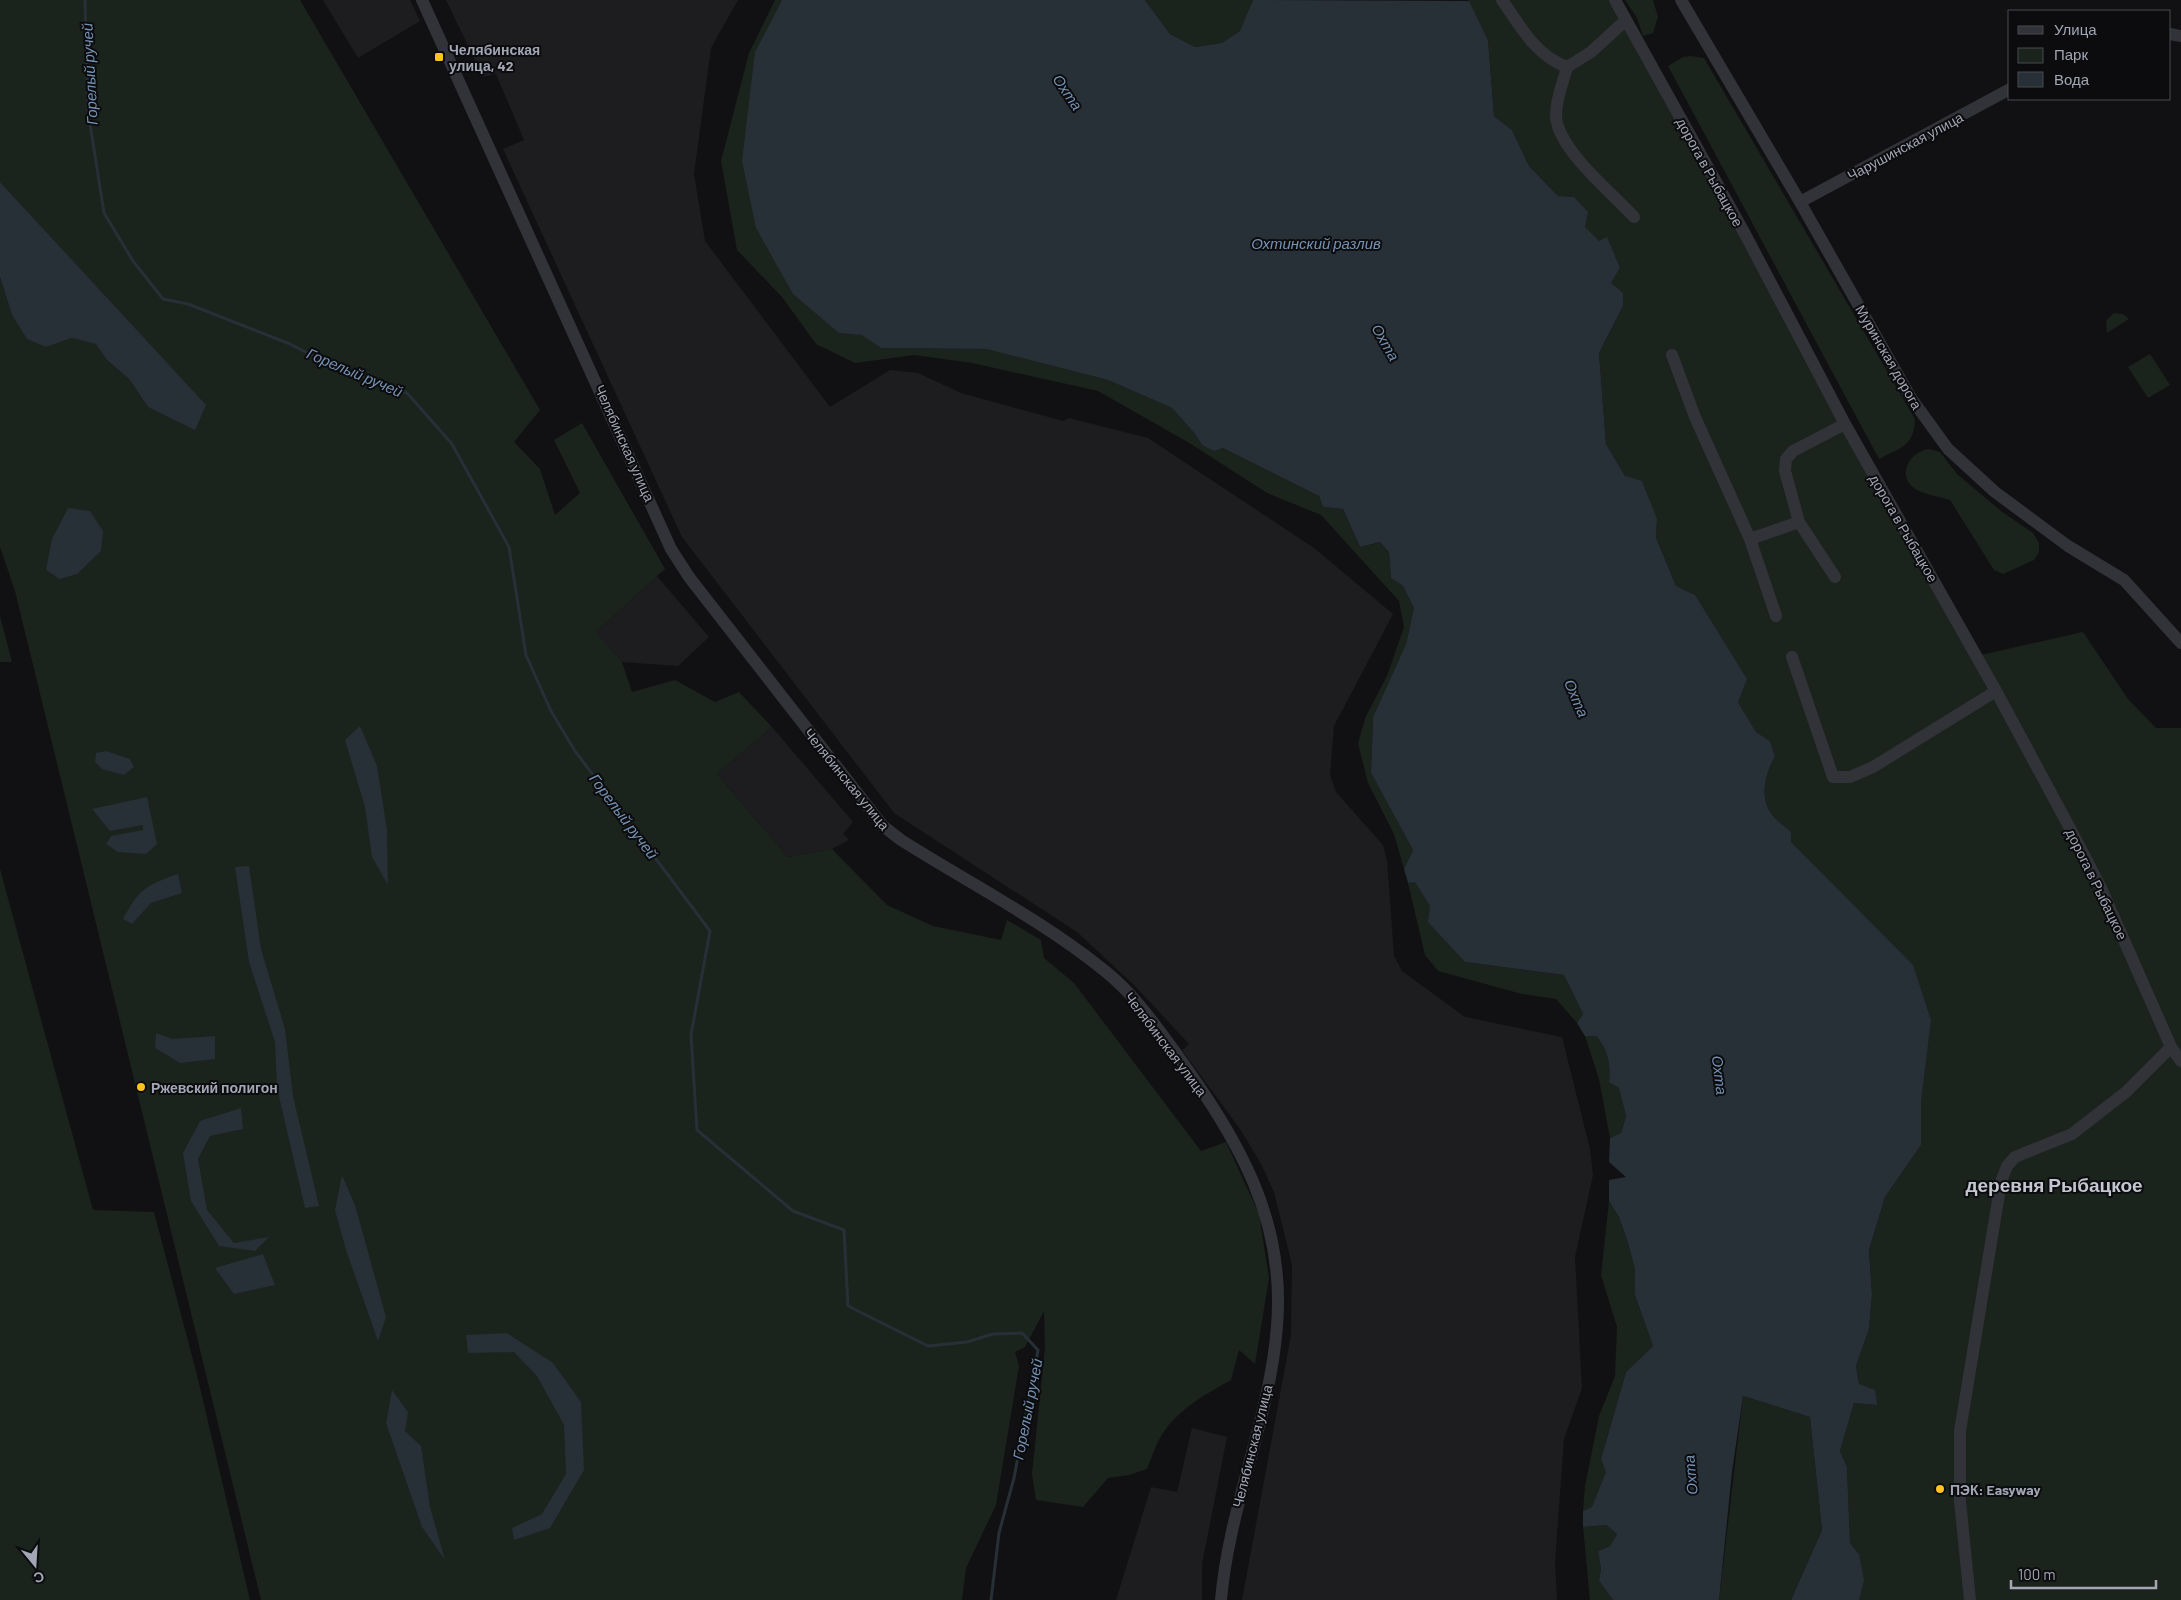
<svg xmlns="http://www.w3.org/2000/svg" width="2181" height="1600" viewBox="0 0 2181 1600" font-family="Barlow,sans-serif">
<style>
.built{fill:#1d1d20}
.green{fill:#1b231d}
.water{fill:#272f37}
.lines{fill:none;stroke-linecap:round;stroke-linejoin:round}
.stream{stroke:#272f37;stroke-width:3}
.minor{stroke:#323338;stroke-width:12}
.poi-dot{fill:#fec31e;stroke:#0c0c0e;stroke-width:2}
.labels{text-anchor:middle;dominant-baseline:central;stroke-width:4;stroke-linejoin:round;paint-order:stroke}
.poi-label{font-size:14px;font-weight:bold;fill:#a2a6b5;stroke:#0c0c0e;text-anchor:start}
.street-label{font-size:14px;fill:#a2a6b5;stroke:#0c0c0e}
.water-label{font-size:15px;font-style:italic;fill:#7592b3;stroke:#0c0c0e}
.district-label{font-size:19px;font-weight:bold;fill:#c3c5d0;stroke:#0c0c0e}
</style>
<rect width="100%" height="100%" fill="#111113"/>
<path class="built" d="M323,0H410L420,21L358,58Z
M446,0H738L711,48L694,174L705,241L830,407L890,370L918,373L961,393L1063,421L1069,418L1148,438L1314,548L1393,614L1334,726L1330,775L1336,792L1383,845L1387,860L1394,956L1402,971L1465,1017L1562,1037L1590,1149L1593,1175L1575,1257L1582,1388L1564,1439L1555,1562L1557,1600H1242L1291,1335L1292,1265L1274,1192L1261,1164L1240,1129L1182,1050L1189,1044L1134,985L1077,932L894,813L682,537L503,149L524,140L496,74L483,77Z
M657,576L709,637L678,666L622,662L595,633Z
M772,727L853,822L843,834L849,840L832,849L788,857L717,774Z
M1192,1428L1227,1437L1202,1564V1600H1116L1151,1487L1177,1492Z"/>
<path class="green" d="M0,0H300L540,410L514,442L540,469L555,515L580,493L554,440L582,423L665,569L596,632L622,662L632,692L675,680L715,702L739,692L772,727L717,774L788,857L832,849L887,905L933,926L1001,940L1007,920L1041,940L1044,958L1074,983L1201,1151L1226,1142L1259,1214L1269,1278L1255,1364L1239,1350L1231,1380C1206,1394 1180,1408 1163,1433C1156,1443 1152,1457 1147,1469L1129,1475L1108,1478L1083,1507L1036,1500L1032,1474L1045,1348L1044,1311L1025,1347L1015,1352L1019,1366L996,1505L966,1568L962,1600H261L15,591L0,547V277L12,315L46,347L72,338L96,343L107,360L129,379L148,407L154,351L0,182Z
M775,0H782L755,52L839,333L862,334L881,348L986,349L1108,380L1172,408L1195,434L1202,445L1223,448L1319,496L1323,507L1343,509L1360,547L1381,542L1389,552L1391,578L1403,586L1414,608L1406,644L1373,717L1371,773L1413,850L1404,869L1394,834L1368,783L1358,743L1366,716L1387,676L1404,627L1399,601L1321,515L1267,493L1191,444L1098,391L972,363L914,355L855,363L816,344L782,297L737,250L721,161L749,53Z
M1145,0H1253L1241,31L1222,43L1195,47L1170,34Z
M1468,0H1611L1976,656L2083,632L2128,699L2156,728H2181V1600H1859V1554L1850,1543L1847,1467L1840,1451L1854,1403L1877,1405L1859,1384L1856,1366L1869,1329L1872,1294L1869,1250L1885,1197L1921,1145V1101L1791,842V832C1785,826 1775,820 1771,813C1759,794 1766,773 1775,756L1770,741L1756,732L1738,702L1695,595L1676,586L1656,536L1657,519L1625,476L1606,444L1599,353L1623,306L1611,283L1620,268L1584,226L1574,197L1558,196L1529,166L1512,130L1494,116L1488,40Z
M1625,0H1653L1658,17L1653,33L1643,36L1637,18Z
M1691,56L1704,58L1915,419C1914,447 1901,447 1879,459L1668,66L1683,57Z
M2114,313L2123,314L2129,319L2107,333L2106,321Z
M2150,354L2170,385L2148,398L2128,367Z
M1929,449L1940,452L1957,474L2001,511L2033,533L2039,543V552L2034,560L2003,574L1994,570L1950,500C1940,497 1929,495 1919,491C1895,480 1907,452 1929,449Z
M0,616L12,662H0Z
M0,869L93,1210L154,1212L197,1375L250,1600H0Z
M1415,881L1465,962L1564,975L1583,1014L1577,1023L1556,999L1522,994L1438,971L1425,955L1408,883Z
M1585,1036H1596C1608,1049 1611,1064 1609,1082L1619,1088L1626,1116L1621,1133L1610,1138L1599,1079Z
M1609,1201L1619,1217L1628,1243L1635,1269V1295L1653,1346L1626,1372L1601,1459L1607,1472L1592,1508L1583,1511L1585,1486L1599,1416L1615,1376L1617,1327L1601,1275Z
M1743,1396L1810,1417L1822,1530L1791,1600H1719Z
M1606,1525L1617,1534L1610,1546L1598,1551L1601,1569L1599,1581L1613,1600H1590L1583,1527Z"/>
<path class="water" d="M782,0H1145L1170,34L1195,47L1222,43L1240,31L1253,0L1469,1L1488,40L1494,116L1512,130L1529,166L1558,196L1574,197L1588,212L1585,227L1599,241L1607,237L1620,268L1611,283L1623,293V306L1599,353L1606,444L1625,476L1642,481L1657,519L1656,537L1676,586L1695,595L1747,679L1738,702L1756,732L1770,741L1775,756C1766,773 1759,795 1771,813C1775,820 1785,826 1791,832V842L1913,965L1931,1020L1921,1101V1145L1885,1197L1869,1250L1872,1294L1869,1329L1856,1366L1859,1384L1875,1390L1877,1405L1854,1403L1840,1451L1847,1467L1850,1543L1859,1554L1864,1580L1859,1600H1791L1822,1530L1810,1417L1743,1396L1732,1472L1719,1600H1613L1599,1581L1601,1569L1598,1551L1610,1546L1617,1534L1606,1525L1583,1527V1511L1592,1507L1606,1472L1601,1459L1626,1372L1653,1346L1635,1295V1269L1628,1243L1619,1217L1609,1201V1180L1626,1177L1609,1162L1610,1138L1621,1133L1626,1116L1619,1088L1609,1082C1611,1065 1608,1049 1596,1036H1585L1577,1023L1583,1014L1564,975L1465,962L1428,922L1430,906L1415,882L1408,883L1404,869L1413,850L1371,773L1373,717L1406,644L1414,608L1403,586L1391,578L1389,552L1380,542L1360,547L1343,509L1323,507L1319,496L1223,448L1214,451L1202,445L1195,434L1172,408L1108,380L986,349L881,348L862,335L839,333L793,294L756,228L742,161L755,52Z
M0,182L206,405L195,430L148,407L129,379L107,360L96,344L72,338L46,347L27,339L12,315L0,277Z
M68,508L90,511L103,531L101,551L77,574L60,579L46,570L52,539Z
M360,726L377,766L387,830L388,885L372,857L365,807L345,740Z
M106,751L130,759L134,767L124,775L102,769L95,762L96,753Z
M147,797L157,844L146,854L118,852L106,844L111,836L143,830V825L110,831L92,809Z
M249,866L261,949L285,1029L293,1096L319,1206L305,1208L277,1088L275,1042L249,962L235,867Z
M178,874L182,893L151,903L132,924L123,919C139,889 146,885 178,874Z
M156,1033L172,1039L215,1036V1059L180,1063L155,1048Z
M241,1108L243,1129L210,1136L198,1159L207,1210L234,1243L269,1237L255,1251L219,1246L191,1201L183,1153L200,1121Z
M342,1175L355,1205L386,1317L378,1341L346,1250L335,1210Z
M263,1254L275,1285L234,1294L215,1268Z
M507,1333L553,1363L581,1402L584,1470L550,1528L514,1540L512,1528L542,1514L566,1474L564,1425L537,1376L514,1352L468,1353L466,1335Z
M392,1390L408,1412L405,1431L421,1446L430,1507L445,1560L422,1527L386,1423Z"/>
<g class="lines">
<path class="stream" d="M85,0L88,111L104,213L133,261L163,299L188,304L290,344L330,365L407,393L452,444L509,547L526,655L551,711L575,751L710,931L691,1035L697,1130L793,1211L844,1230L848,1306L928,1346L967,1342L993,1334L1022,1333L1038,1350L1014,1478L999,1533L991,1600"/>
<path class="minor" d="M422,0L671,549L689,577L883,826L901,840C969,883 1042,920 1105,971C1135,995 1156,1026 1178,1056C1238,1140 1286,1219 1277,1326C1270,1419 1229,1506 1221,1600
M1502,0C1520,26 1536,56 1567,67C1563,83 1553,107 1557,123C1565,155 1612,193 1634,217
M1615,0L1745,234L1845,424L1996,691L2072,832L2101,888L2171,1047L2181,1061
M1681,0L1800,202L1911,398L1948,449L1995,492L2068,546L2124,580L2181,643
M2170,34L2181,36
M1567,67L1591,52L1626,20
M1800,202L2010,89
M1672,355L1695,417L1750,539L1776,616
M1750,539L1799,522
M1835,577L1799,522L1785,471L1786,459L1793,451L1845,424
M1792,657L1833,777H1850L1873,767L1996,691
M1970,1600L1960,1501V1431L2001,1182L2007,1166L2015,1157L2072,1134L2126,1092L2171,1047"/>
</g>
<g class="poi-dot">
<rect x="434" y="52" width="10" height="10" rx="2.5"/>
<circle cx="141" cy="1087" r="5"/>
<circle cx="1940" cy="1489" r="5"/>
</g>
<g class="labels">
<g class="poi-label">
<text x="449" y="49">Челябинская<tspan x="449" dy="16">улица, 42</tspan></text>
<text x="151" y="1087">Ржевский полигон</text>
<text x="1950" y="1489">ПЭК: Easyway</text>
</g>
<g class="street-label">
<text transform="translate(1905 146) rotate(-28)">Чарушинская улица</text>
<text transform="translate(1710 172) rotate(61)">дорога в Рыбацкое</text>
<text transform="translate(1889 357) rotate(60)">Муринская дорога</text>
<text transform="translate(625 443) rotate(66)">Челябинская улица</text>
<text transform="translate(1904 528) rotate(60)">дорога в Рыбацкое</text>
<text transform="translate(847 779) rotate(51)">Челябинская улица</text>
<text transform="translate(2097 884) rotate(64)">дорога в Рыбацкое</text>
<text transform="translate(1166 1044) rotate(53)">Челябинская улица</text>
<text transform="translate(1252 1446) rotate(-76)">Челябинская улица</text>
</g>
<g class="water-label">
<text transform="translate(89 74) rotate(-93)">Горелый ручей</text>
<text transform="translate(1068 92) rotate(56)">Охта</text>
<text x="1316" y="243">Охтинский разлив</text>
<text transform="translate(1386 342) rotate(60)">Охта</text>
<text transform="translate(355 372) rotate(23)">Горелый ручей</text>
<text transform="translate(1577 698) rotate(67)">Охта</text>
<text transform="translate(624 816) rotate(53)">Горелый ручей</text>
<text transform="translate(1720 1075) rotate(83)">Охта</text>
<text transform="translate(1027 1409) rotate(-79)">Горелый ручей</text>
<text transform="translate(1690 1475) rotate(-95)">Охта</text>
</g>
<g class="district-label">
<text x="2054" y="1184">деревня Рыбацкое</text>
</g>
</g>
<rect x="2008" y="10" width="162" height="90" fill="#0c0c0e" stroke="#484a51"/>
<rect x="2018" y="26" width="25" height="8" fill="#323338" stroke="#484a51"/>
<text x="2054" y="35" font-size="15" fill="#a2a6b5">Улица</text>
<rect x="2018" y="48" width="25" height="15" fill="#1b231d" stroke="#484a51"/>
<text x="2054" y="60" font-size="15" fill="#a2a6b5">Парк</text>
<rect x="2018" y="72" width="25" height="15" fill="#272f37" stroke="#484a51"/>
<text x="2054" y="85" font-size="15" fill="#a2a6b5">Вода</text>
<g transform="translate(35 1565) rotate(162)" stroke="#0c0c0e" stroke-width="4" paint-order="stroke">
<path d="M0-4L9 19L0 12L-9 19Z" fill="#a2a6b5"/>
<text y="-8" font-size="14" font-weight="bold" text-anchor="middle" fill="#a2a6b5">С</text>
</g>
<path d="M2011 1580v8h145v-8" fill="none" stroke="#a2a6b5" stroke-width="2.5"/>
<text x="2018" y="1580" font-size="15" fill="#a2a6b5" stroke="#0c0c0e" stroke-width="4" paint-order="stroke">100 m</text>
</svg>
